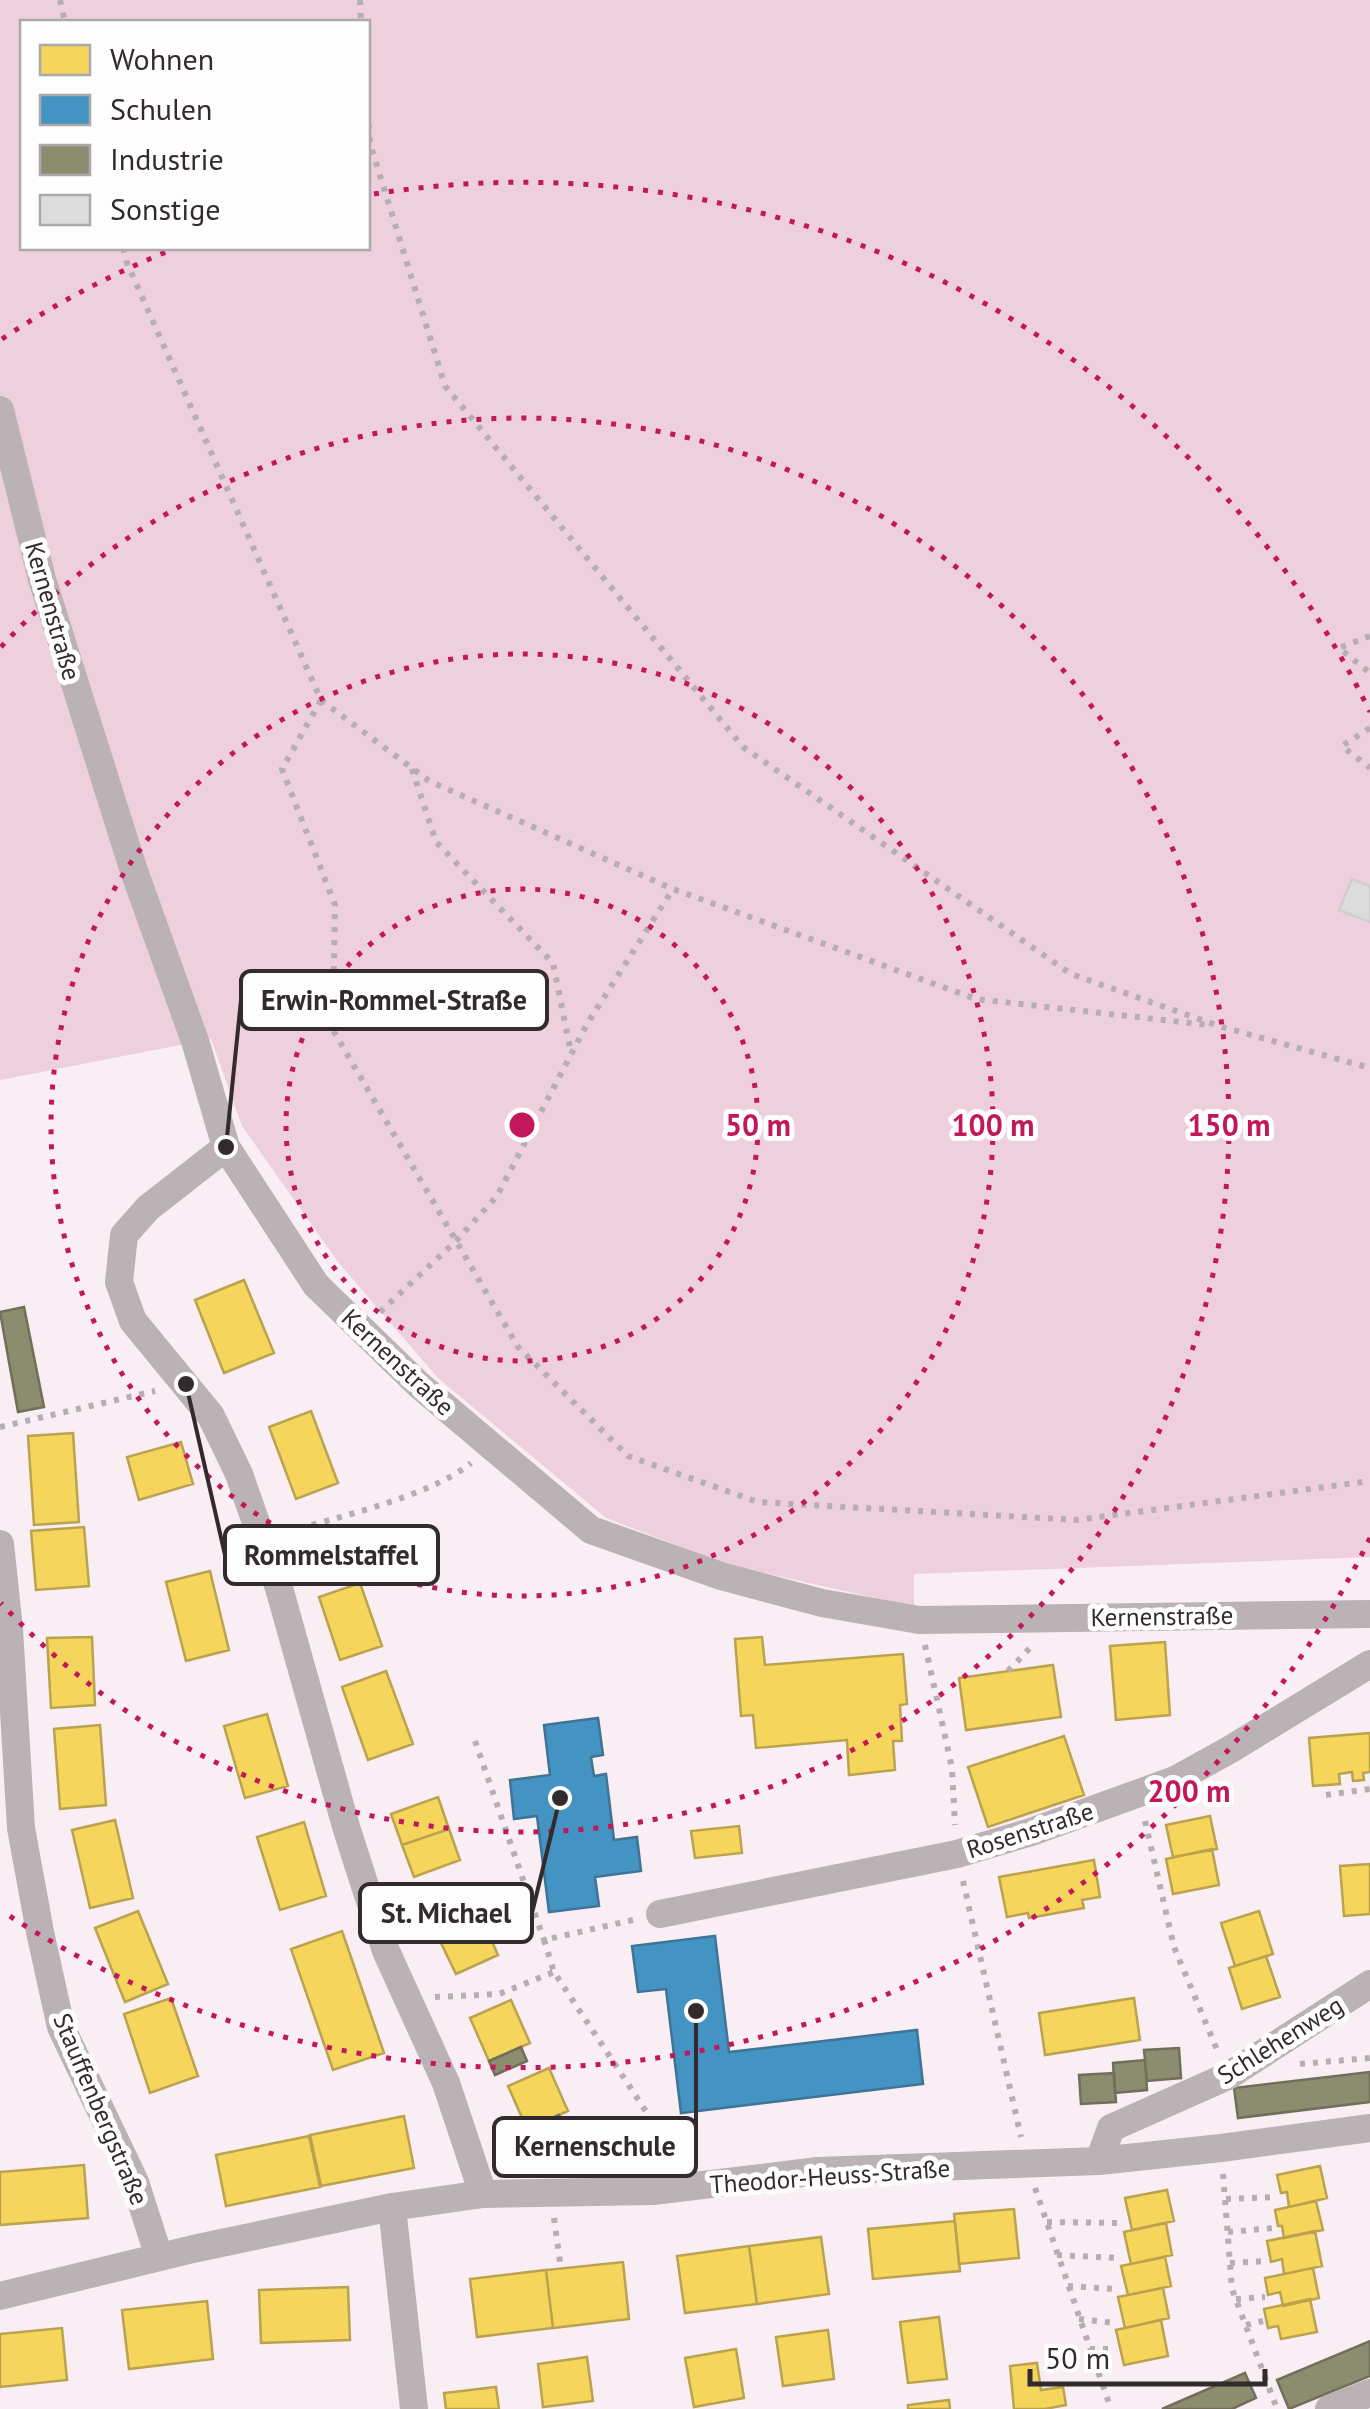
<svg xmlns="http://www.w3.org/2000/svg" width="1370" height="2409" viewBox="0 0 1370 2409" font-family="'PT Sans',sans-serif">
<style>
.green{fill:#eecfdc;fill-rule:evenodd}
.homes{fill:#f6d55c;stroke:#bba24e;stroke-width:2.5}
.schools{fill:#4393c3;stroke:#3e7496;stroke-width:2.5}
.industry{fill:#8c8c6e;stroke:#716f5a;stroke-width:2.5}
.building{fill:#dddcdd;stroke:#cecdcf;stroke-width:2.5}
.lines{fill:none;stroke-linecap:round;stroke-linejoin:round}
.path{stroke:#b6aeb2;stroke-width:6;stroke-dasharray:5 8;stroke-linecap:butt}
.street{stroke:#bbb2b6;stroke-width:28}
.ring{fill:none;stroke:#c2185b;stroke-width:5;stroke-dasharray:5 10}
.labels{text-anchor:middle;dominant-baseline:central;stroke-width:10;stroke-linejoin:round;paint-order:stroke}
.street-label{font-size:25px;fill:#322a2d;stroke:#fdfdfd}
.centre{fill:#c2185b;stroke:#fdfdfd;stroke-width:5}
.ring-label{font-size:30px;text-anchor:middle;font-weight:bold;fill:#c2185b;stroke:#fdfdfd;stroke-width:10;stroke-linejoin:round;paint-order:stroke}
.leader{fill:none;stroke:#322a2d;stroke-width:4}
.callout-dot{fill:#322a2d;stroke:#fdfdfd;stroke-width:4}
.callout{fill:#fdfdfd;stroke:#322a2d;stroke-width:4}
.callout-label{font-size:28px;text-anchor:middle;font-weight:bold;fill:#322a2d}
</style>
<rect width="100%" height="100%" fill="#f9eef3"/>
<path class="green" d="M0,0H1370V1557L914,1574V1607L726,1564L606,1518L438,1378L338,1262L242,1126L211,1039L0,1080ZM22,22H368V248H22Z"/>
<path class="homes" d="M244,1280L274,1353L224,1373L195,1300Z
M311,1411L338,1483L296,1499L269,1427Z
M73,1433L79,1522L34,1525L28,1436Z
M181,1442L193,1484L139,1500L127,1457Z
M84,1527L89,1586L36,1590L31,1531Z
M210,1571L229,1650L186,1661L166,1582Z
M360,1583L382,1646L340,1660L319,1597Z
M92,1637L95,1705L51,1708L47,1638Z
M762,1637L765,1665L903,1654L907,1704L900,1705L902,1741H893L895,1770L849,1775L847,1740L756,1748L753,1715L741,1716L735,1639Z
M1165,1642L1170,1715L1116,1720L1110,1646Z
M1053,1665L1061,1717L966,1730L959,1678Z
M386,1671L413,1744L368,1760L342,1687Z
M267,1714L288,1786L245,1798L224,1726Z
M100,1725L106,1805L60,1809L54,1729Z
M1370,1733V1772L1363,1773L1364,1780L1353,1781L1352,1772L1339,1774L1340,1784L1313,1786L1309,1738Z
M1064,1736L1084,1795L988,1827L968,1767Z
M438,1797L449,1829L402,1845L391,1814Z
M1210,1816L1217,1849L1173,1857L1166,1825Z
M115,1820L133,1898L90,1908L72,1830Z
M304,1822L326,1896L280,1910L257,1837Z
M739,1826L742,1853L695,1858L691,1831Z
M449,1829L460,1860L414,1877L402,1845Z
M1212,1849L1219,1885L1173,1894L1166,1859Z
M1094,1860L1100,1897L1082,1900L1084,1908L1029,1918L1028,1913L1007,1917L999,1877Z
M1370,1864V1914L1344,1916L1340,1866Z
M138,1911L168,1984L125,2002L95,1928Z
M1259,1911L1273,1954L1235,1966L1221,1923Z
M483,1921L498,1955L456,1974L440,1941Z
M342,1931L384,2053L333,2070L291,1949Z
M1266,1956L1280,1997L1242,2009L1229,1968Z
M171,1998L198,2076L150,2093L124,2014Z
M1134,1998L1140,2040L1045,2055L1039,2013Z
M511,2000L530,2043L489,2061L470,2018Z
M549,2068L568,2111L527,2129L508,2086Z
M404,2116L414,2168L321,2186L310,2135Z
M309,2136L320,2187L226,2206L216,2155Z
M84,2165L88,2218L0,2225V2172Z
M1320,2166L1327,2198L1289,2207L1287,2192L1281,2193L1277,2175Z
M1167,2190L1174,2221L1132,2230L1125,2198Z
M1316,2201L1323,2230L1284,2238L1282,2226H1278L1275,2210Z
M1014,2209L1019,2258L959,2264L954,2214Z
M955,2221L960,2271L873,2279L868,2229Z
M1166,2223L1172,2255L1131,2264L1124,2232Z
M1315,2231L1322,2266L1284,2274L1282,2259L1271,2262L1267,2241Z
M821,2237L829,2294L757,2304L749,2246Z
M749,2246L757,2304L685,2313L677,2256Z
M1165,2257L1171,2286L1128,2295L1121,2266Z
M623,2262L629,2319L553,2328L546,2270Z
M1313,2268L1319,2298L1283,2306L1280,2292L1268,2295L1265,2278Z
M546,2270L553,2328L477,2337L470,2279Z
M348,2287L350,2340L261,2343L259,2290Z
M1163,2288L1169,2318L1125,2328L1118,2297Z
M1310,2299L1317,2332L1281,2339L1278,2326L1268,2328L1264,2309Z
M207,2301L213,2359L129,2369L122,2310Z
M939,2317L947,2379L908,2383L900,2322Z
M1161,2320L1168,2356L1124,2365L1116,2330Z
M62,2328L67,2380L0,2387V2334Z
M828,2330L834,2379L783,2386L776,2337Z
M736,2349L744,2398L694,2407L685,2358Z
M587,2357L593,2401L543,2407L538,2364Z
M1037,2363L1041,2390L1063,2387L1066,2405L1045,2409H1014L1010,2366Z
M496,2387L499,2409H446L444,2393Z
M949,2400L950,2409H908V2405Z"/>
<path class="schools" d="M598,1718L603,1755L591,1757L594,1776L606,1774L614,1840L637,1837L641,1871L595,1877L599,1906L549,1912L537,1816L514,1819L510,1780L550,1775L544,1725Z
M715,1936L729,2052L917,2030L923,2084L681,2113L666,1989L638,1992L632,1946Z"/>
<path class="industry" d="M24,1307L44,1407L18,1412L0,1312Z
M521,2047L527,2061L495,2075L489,2061Z
M1179,2048L1181,2078L1147,2081L1144,2050Z
M1145,2060L1147,2090L1115,2093L1113,2063Z
M1370,2072V2102L1238,2118L1234,2088Z
M1114,2073L1116,2102L1081,2104L1079,2075Z
M559,2115L565,2130L533,2144L527,2129Z
M1370,2341V2376L1289,2409L1277,2380Z
M1245,2373L1256,2398L1232,2409H1162Z"/>
<path class="building" d="M1352,879L1370,886V922L1339,910Z"/>
<g class="lines">
<path class="path" d="M60,0L65,22
M360,0L361,22
M368,111L370,143L445,386L743,747L1071,974L1219,1026L1370,1068
M123,248L127,263L321,700L282,769L335,905L333,1030L518,1347L628,1456L758,1502L1077,1520L1370,1481
M1370,636L1339,648L1370,673
M321,700L429,781L673,889L976,999L1208,1025
M1370,728L1342,746L1370,768
M412,769L436,842L553,963L571,1053
M380,1312L456,1241L497,1196L587,1024L673,889
M0,1427L155,1391
M287,1532C338,1517 431,1496 471,1463
M925,1645L952,1768L955,1825
M1008,1671L1031,1647
M475,1741L544,1940
M1326,1795L1370,1789
M1145,1821L1174,1947L1218,2052
M963,1881L1021,2137
M633,1920L544,1940L554,1972L653,2122V2165
M435,1997L499,1994L554,1972
M1300,2064L1370,2058
M1223,2174L1232,2289L1277,2409
M1035,2188L1111,2409
M1226,2199L1276,2197
M554,2218L560,2262
M1047,2222L1120,2223
M1228,2232L1274,2228
M1057,2255L1118,2258
M1230,2263L1268,2261
M1068,2286L1115,2289
M1236,2299L1265,2297
M1079,2319L1115,2323
M1246,2325L1263,2321
M1090,2349H1112"/>
<path class="street" d="M0,410L42,579L133,868L196,1044L226,1147L316,1285L419,1385L591,1530L721,1576L822,1603L919,1620L1370,1614
M226,1147L148,1208L124,1235L119,1282L133,1321L211,1416L239,1474L279,1588L347,1830L386,1951L446,2083L483,2194
M0,1544L9,1629L21,1828L40,1932L61,2027L135,2182L159,2257
M660,1914L957,1854L1031,1832L1175,1780L1231,1749L1370,1664
M1099,2161L1111,2128L1228,2076L1370,1984
M392,2207L414,2409
M0,2296L193,2249L392,2207L483,2194L653,2191L818,2171L1099,2161L1221,2148L1370,2128
M1329,2409L1370,2393"/>
</g>
<g class="ring">
<circle cx="522" cy="1125" r="236"/>
<circle cx="522" cy="1125" r="471"/>
<path d="M1 647A707 707 0 1 1 1 1603"/>
<path d="M1370 1538A943 943 0 0 1 2 1911M2 339A943 943 0 0 1 176 248M374 194A943 943 0 0 1 1370 712"/>
</g>
<g class="labels">
<g class="street-label">
<text transform="translate(53 611) rotate(74)">Kernenstraße</text>
<text transform="translate(398 1362) rotate(43)">Kernenstraße</text>
<text transform="translate(1162 1616) rotate(-1)">Kernenstraße</text>
<text transform="translate(1030 1830) rotate(-18)">Rosenstraße</text>
<text transform="translate(1280 2040) rotate(-32)">Schlehenweg</text>
<text transform="translate(101 2109) rotate(67)">Stauffenbergstraße</text>
<text transform="translate(830 2176) rotate(-4)">Theodor-Heuss-Straße</text>
</g>
</g>
<circle cx="522" cy="1125" r="15" class="centre"/>
<g class="ring-label">
<text x="758" y="1136">50 m</text>
<text x="993" y="1136">100 m</text>
<text x="1229" y="1136">150 m</text>
<text x="1189" y="1802">200 m</text>
</g>
<path class="leader" d="M226 1147L241 1000M186 1384L225 1555M560 1798L532 1913M696 2011L696 2147"/>
<g class="callout-dot">
<circle cx="226" cy="1147" r="10"/>
<circle cx="186" cy="1384" r="10"/>
<circle cx="560" cy="1798" r="10"/>
<circle cx="696" cy="2011" r="10"/>
</g>
<g class="callout">
<rect x="241" y="971" width="306" height="58" rx="10"/>
<rect x="225" y="1526" width="213" height="58" rx="10"/>
<rect x="360" y="1884" width="172" height="58" rx="10"/>
<rect x="494" y="2118" width="202" height="58" rx="10"/>
</g>
<g class="callout-label">
<text x="394" y="1010">Erwin-Rommel-Straße</text>
<text x="331" y="1565">Rommelstaffel</text>
<text x="446" y="1923">St. Michael</text>
<text x="595" y="2156">Kernenschule</text>
</g>
<rect x="20" y="20" width="350" height="230" fill="#fdfdfd" stroke="#aca9aa" stroke-width="2.5"/>
<rect x="40" y="45" width="50" height="30" fill="#f6d55c" stroke="#aca9aa" stroke-width="2.5"/>
<text x="110" y="70" font-size="30" fill="#322a2d">Wohnen</text>
<rect x="40" y="95" width="50" height="30" fill="#4393c3" stroke="#aca9aa" stroke-width="2.5"/>
<text x="110" y="120" font-size="30" fill="#322a2d">Schulen</text>
<rect x="40" y="145" width="50" height="30" fill="#8c8c6e" stroke="#aca9aa" stroke-width="2.5"/>
<text x="110" y="170" font-size="30" fill="#322a2d">Industrie</text>
<rect x="40" y="195" width="50" height="30" fill="#dddcdd" stroke="#aca9aa" stroke-width="2.5"/>
<text x="110" y="220" font-size="30" fill="#322a2d">Sonstige</text>
<path d="M1030 2369v15h235v-15" fill="none" stroke="#322a2d" stroke-width="5"/>
<text x="1045" y="2369" font-size="30" fill="#322a2d" stroke="#fdfdfd" stroke-width="8" paint-order="stroke">50 m</text>
</svg>
